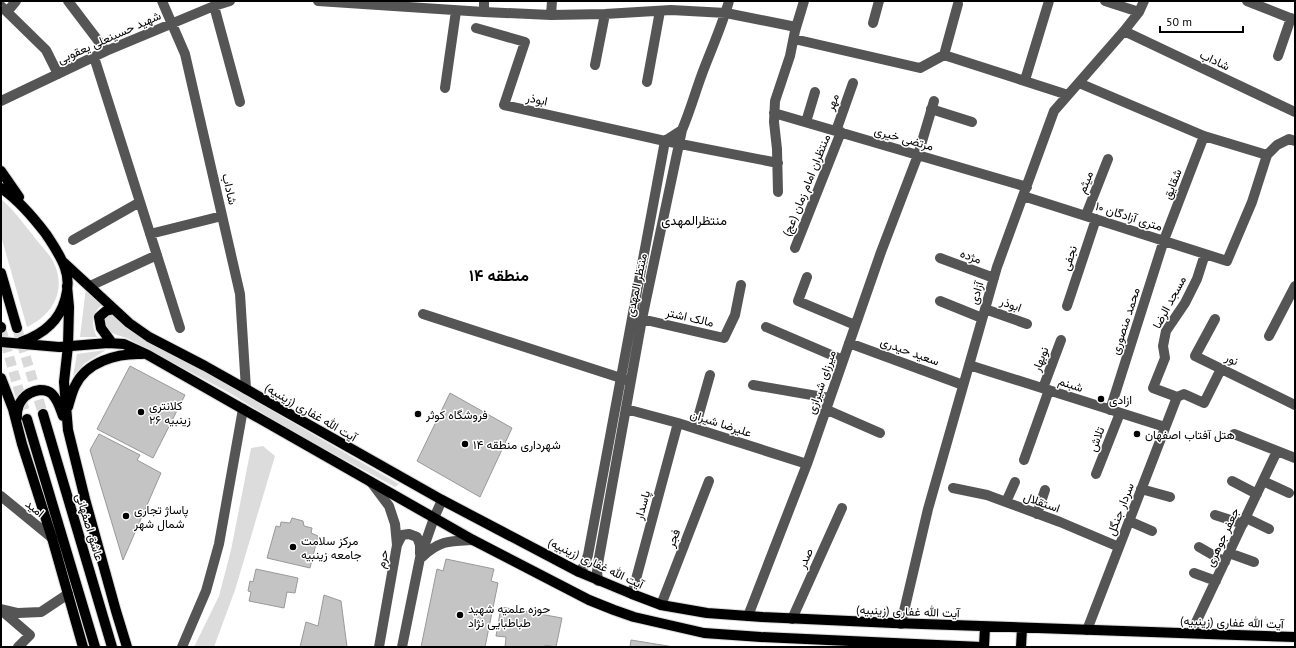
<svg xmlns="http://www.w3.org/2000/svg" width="1296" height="648" viewBox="0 0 1296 648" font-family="'PT Sans',Vazirmatn,sans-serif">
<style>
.green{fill:#dcdcdc}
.building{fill:#c4c4c4;stroke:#999}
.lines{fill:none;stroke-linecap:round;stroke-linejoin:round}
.major-tunnel{stroke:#d9d9d9;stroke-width:10;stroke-dasharray:10 5;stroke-linecap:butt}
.major-casing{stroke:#dbdbdb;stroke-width:12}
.minor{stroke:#555;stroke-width:10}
.major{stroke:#000;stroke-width:10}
.poi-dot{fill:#000;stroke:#fff;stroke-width:1.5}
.labels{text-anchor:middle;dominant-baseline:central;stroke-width:3;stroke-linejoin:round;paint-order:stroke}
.street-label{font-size:12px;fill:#000;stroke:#fff}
.poi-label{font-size:12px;fill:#000;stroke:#fff;text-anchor:start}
.neighbourhood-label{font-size:13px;fill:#000;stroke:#fff}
.district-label{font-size:16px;font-weight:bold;fill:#000;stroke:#fff}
</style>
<rect width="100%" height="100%" fill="#fff"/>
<path class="green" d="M1,199C13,209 22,222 32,234C38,243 48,252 53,261C67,289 54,314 27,327L1,236Z
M86,288L102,305C91,313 91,325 97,337H80Z
M111,314L172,353L399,484L395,487L293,432L228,392L127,338C114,334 108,334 104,319Z
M106,350L85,363L73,376L77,354Z
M263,446L275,456L235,590L214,647H194L219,596L231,550L251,448Z"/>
<path class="building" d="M130,366L185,395L153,458L97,429Z
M450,393L512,428L480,497L417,461Z
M99,434L140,455L137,460L161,473L123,560L90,450Z
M292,518L303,521L304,526L312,528L311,533L318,536L310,568L267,558L276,526L280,527L281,522L290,523Z
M446,559L494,569L491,581L498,583L485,647H421L437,569L443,571Z
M256,569L298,578L295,593L287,592L284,608L249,601L251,592L248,591L250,581L253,582Z
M324,595L341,601L347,647H300L306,622L318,626Z
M501,607L562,618L556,647L545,645L544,647H505L506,637L496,636Z
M631,640L674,647H630Z"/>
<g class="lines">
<path class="major-tunnel" d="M1,328L27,419
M17,328L43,414"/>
<defs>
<path id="major" d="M1,171L19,197
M1,188C19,200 33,217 46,234C53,245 61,256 65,268C72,287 64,312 50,325C42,333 32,338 21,342
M63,262L129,323L149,337L205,366L442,500L579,572L632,594L661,605L707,613L762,617L893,623L1295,637
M1,273L17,328
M67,286L69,307L68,346L64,382L68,430L85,499L116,611L127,647
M1,327V328
M1,342L59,347L108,343L124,344L148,355L473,540L589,600L614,610L634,617L704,633L761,637L981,647
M112,343L101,328L99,317L106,311L114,309
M1,378L13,409L22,444L52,538L83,647
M68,407C70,400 72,392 75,386C86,362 117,353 142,354
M43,414L112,647
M17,418C16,403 25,392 40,390C44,390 49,391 52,394C58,400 60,408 63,416
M27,419L95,647
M984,647L985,627
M1021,647L1022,628"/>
</defs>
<use href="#major" class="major-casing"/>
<path class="minor" d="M68,1L106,51
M162,1L185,54L240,294L246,389
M318,1L484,12L551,15L605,14L671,10L726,13L796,27
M1105,1L1139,12
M1247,1L1295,20
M1,6L46,50L58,74
M214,6L240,102
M7,12L16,1
M484,12V1
M551,15L552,1
M873,23L879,1
M476,28L525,42L504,105L665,141L778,163
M1124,31L1295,112
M794,39L920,68L944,55L1068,95
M944,55L958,4
M1278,56L1291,18
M94,57L180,328
M595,65L605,14
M1025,80L1049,1
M647,82L660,11
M1079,83L1204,136L1267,155
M445,88L456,11
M1,101L106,51L214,6L230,1
M931,109L972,122
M774,113L1027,187
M806,122L815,92
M836,131L853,83
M778,192L777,149L774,122L775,101L790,56L795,31L804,1
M1023,196L1227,261L1252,202L1267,155L1277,145L1289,139L1295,141
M1086,215L1108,159
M150,234L222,216
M73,240L140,202
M795,248L841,132
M1205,254L1197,279L1185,303L1166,331L1163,346L1165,358L1153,388L1177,397L1184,394L1204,403L1221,369
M940,258L994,278
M807,277L798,301L855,325
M90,286L157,255
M940,301L982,318
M1067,306L1096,219
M985,309L1027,324
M423,314L627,380
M637,318L724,338L735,315L741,285
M1215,319L1195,356L1295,405
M766,327L843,360
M1269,336L1295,286
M849,343L963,385
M969,365L1165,427
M753,385L829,398
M1043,388L1061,340
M626,409L678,423L807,464
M825,409L880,433
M1110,410L1164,240L1204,136
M695,428L710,375
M1234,434L1295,458
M1024,460L1049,390
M1096,474L1120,413
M1232,481L1257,494
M1263,481L1289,493
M371,482L389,506L395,524L397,545L379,647
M953,488L987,495L1060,522L1119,547
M1141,489L1170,497
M1,496L52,538
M1006,502L1015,482
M1037,514L1045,490
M1215,515L1243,524
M1246,518L1269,529
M1129,521L1152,531
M397,545L402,535L409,534L417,537L420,545V554
M1199,547L1225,562
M1229,553L1254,562
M422,557C440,540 450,541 473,540
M579,572L584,566L588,555L665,141L682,130
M1194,573L1216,581
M598,581L597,571L599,558L642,319L682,130C690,111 695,93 702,74C711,50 722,26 729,1
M632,594L678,423
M661,605L709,481
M1,609L18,613L41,612L68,594
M1,610L30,635L18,647
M748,616L807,464L881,252L918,155L934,101
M792,619L842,508
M901,624L928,509L997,267L1054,111L1124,31L1139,12L1144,1
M1087,630L1177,397
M1191,633L1277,451
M182,647L206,591L219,544L243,409
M402,647L420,558L434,518L442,500"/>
<use href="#major" class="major"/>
</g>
<g class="poi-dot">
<circle cx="1101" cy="399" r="4"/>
<circle cx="141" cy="412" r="4"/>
<circle cx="418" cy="414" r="4"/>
<circle cx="1137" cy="434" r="4"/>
<circle cx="465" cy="444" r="4"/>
<circle cx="126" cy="516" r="4"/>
<circle cx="293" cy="547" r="4"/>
<circle cx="460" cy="615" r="4"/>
</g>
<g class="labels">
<g class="street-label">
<text transform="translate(109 37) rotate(-24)">شهید حسینعلی یعقوبی</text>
<text transform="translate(1215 60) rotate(25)">شاداب</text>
<text transform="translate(537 99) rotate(12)">ابوذر</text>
<text transform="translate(832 102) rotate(-70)">مهر</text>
<text transform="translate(904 138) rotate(16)">مرتضی خیری</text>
<text transform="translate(1085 182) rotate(-68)">میثم</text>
<text transform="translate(1172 184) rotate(-69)">شقایق</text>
<text transform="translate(806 185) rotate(-68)">منتظران امام زمان (عج)</text>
<text transform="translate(230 189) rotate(77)">شاداب</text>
<text transform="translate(1129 216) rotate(18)">۱۰ متری آزادگان</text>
<text transform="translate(971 256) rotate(20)">مژده</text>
<text transform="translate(1069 258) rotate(-72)">نجفی</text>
<text transform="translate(636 285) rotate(-78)">منتظر المهدی</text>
<text transform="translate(976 293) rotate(-74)">آزادی</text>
<text transform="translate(1169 302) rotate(-62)">مسجد الرضا</text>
<text transform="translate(1011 304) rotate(20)">ابوذر</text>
<text transform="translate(690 317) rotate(13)">مالک اشتر</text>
<text transform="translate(1125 321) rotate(-72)">محمد منصوری</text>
<text transform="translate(910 351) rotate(20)">سعید حیدری</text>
<text transform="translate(1040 359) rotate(-69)">نوبهار</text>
<text transform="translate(1232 359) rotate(26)">نور</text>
<text transform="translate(821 382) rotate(-71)">میرزای شیرازی</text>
<text transform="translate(1071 384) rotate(18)">شبنم</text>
<text transform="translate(311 412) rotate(30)">آیت الله غفاری (زینبیه)</text>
<text transform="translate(721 423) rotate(18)">علیرضا شیران</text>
<text transform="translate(1096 439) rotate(-69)">تلاش</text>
<text transform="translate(1042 502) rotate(20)">استقلال</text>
<text transform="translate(642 505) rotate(-75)">پاسدار</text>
<text transform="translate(35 508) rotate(39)">امید</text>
<text transform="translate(1120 509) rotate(-69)">سردار جنگل</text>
<text transform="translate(90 527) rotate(73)">عاشق اصفهانی</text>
<text transform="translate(1222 537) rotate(-65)">جعفر جوهری</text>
<text transform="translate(673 538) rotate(-69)">فجر</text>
<text transform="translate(805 558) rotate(-66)">صدر</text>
<text transform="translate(382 559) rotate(-79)">حرم</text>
<text transform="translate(596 563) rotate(25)">آیت الله غفاری (زینبیه)</text>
<text transform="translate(908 611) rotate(2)">آیت الله غفاری (زینبیه)</text>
<text transform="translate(1232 622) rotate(2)">آیت الله غفاری (زینبیه)</text>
</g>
<g class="poi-label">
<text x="1109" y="399">ازادی</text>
<text x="149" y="405">کلانتری<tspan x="149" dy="14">۲۶ زینبیه</tspan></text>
<text x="426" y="414">فروشگاه کوثر</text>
<text x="1145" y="434">هتل آفتاب اصفهان</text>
<text x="473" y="444">شهرداری منطقه ۱۴</text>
<text x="134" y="509">پاساژ تجاری<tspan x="134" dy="14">شمال شهر</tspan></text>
<text x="301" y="540">مرکز سلامت<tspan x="301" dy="14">جامعه زینبیه</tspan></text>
<text x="468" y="608">حوزه علمیه شهید<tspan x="468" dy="14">طباطبایی نژاد</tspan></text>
</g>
<g class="neighbourhood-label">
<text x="694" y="220">منتظرالمهدی</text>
</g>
<g class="district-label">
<text x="499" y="275">منطقه ۱۴</text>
</g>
</g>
<rect width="1296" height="648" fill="none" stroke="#000000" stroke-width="4"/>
<path d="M1160 26v6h83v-6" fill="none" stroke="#000000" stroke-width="2"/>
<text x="1166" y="26" font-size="12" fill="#000000" stroke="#ffffff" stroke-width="3" paint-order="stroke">50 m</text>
</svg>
